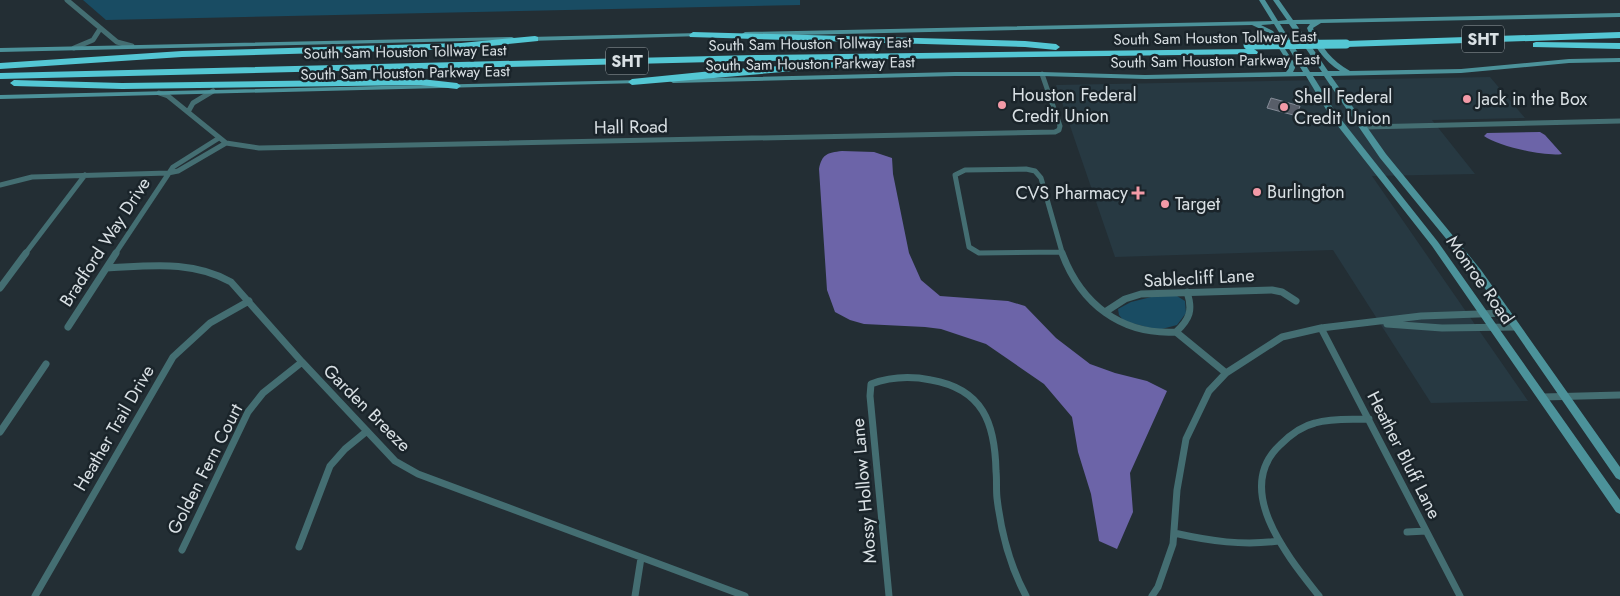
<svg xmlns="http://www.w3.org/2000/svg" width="1620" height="596" viewBox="0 0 1620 596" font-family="Jost,sans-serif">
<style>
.built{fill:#273942}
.green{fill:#194c63}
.water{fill:#6c64a8}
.building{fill:#585e69;stroke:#858c98}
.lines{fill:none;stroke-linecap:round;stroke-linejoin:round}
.minor-far1{stroke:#446e72;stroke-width:5}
.minor{stroke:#446e72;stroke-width:7}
.secondary{fill:#4c929a;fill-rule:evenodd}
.motorway{fill:#54c7d4;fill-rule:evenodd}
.motorway-bridge{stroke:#54c7d4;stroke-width:9}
.poi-dot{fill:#f39aa7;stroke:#1a242a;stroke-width:2}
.labels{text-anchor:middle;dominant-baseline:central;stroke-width:5;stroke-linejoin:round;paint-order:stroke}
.far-street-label{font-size:15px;fill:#d9e0e4;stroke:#1a242a}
.shield{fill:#1a242a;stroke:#a0a8ac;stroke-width:1}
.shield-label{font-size:16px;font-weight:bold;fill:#d9e0e4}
.poi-label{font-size:18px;fill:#d9e0e4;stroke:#1a242a;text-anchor:start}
.street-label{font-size:18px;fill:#d9e0e4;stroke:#1a242a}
</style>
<rect width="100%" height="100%" fill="#232e34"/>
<path class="built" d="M1490,77L1525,118L1432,120L1475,174L1372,176L1528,401L1431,403L1333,250L1115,257L1056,85Z"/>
<path class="green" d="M83,0H800V5L106,20Z
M1155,296H1177L1185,301L1186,313L1177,325L1158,330L1124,321L1119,315L1118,309L1131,302Z"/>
<path class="water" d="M1540,132L1545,135L1562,154C1546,157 1497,146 1484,136L1487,133Z
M842,151L874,152L892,158L893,174L909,253L921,280L940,296L1008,301L1025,306L1056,338L1090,364L1115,373L1147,381L1167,391L1130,473L1133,512L1117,549L1099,541L1091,494L1078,452L1072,417L1044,384L986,344L941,329L925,327L864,324L850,320L835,312L827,290L819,169C822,154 827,153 842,151Z"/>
<path class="building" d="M1271,98L1300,106L1297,116L1267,108Z"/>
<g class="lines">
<path class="minor-far1" d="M67,0L117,42L132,46
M74,48L93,40L100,29
M159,93L168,96L226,143L259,148L1055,132L1059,130L1060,126L1042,74
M188,112L193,103L213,91
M1365,127L1620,121
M1026,169L1035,171L1041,178L1062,252L979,253L969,247L955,175L965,170Z
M0,185L32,177L168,173L178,171L226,143
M1062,252V254
M25,254L85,175
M115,254L173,167L219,138"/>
<path class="minor" d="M1062,253C1081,304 1121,335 1176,332C1190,319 1193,310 1187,292
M107,268C150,266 192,260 231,282L302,362L395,461L418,474L745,596
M0,288L26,253
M1105,312L1125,299L1141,294L1272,290L1282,292L1296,301
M1387,324L1442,328L1516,327
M68,327L116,253
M1321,328L1460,596
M1176,332L1226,373
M1543,397L1620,395
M0,432L46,364
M1407,532L1426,531
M1174,533C1210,541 1243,546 1279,541
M299,547L330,466L345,449L367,431
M182,550L248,412L263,393L302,362
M35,596L173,357L210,323L249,301
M635,596L641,558
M889,596L870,396L871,384C890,377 911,376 931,380C983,389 995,423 996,471C997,480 996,489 997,498C1001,532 1010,566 1026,596
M1152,596L1158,587L1173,544L1177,490L1186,439L1209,391L1226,373L1282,337L1321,328L1421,316L1507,313
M1319,596C1289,558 1232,490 1280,445C1290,435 1302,426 1315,423C1333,418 1351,420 1369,419"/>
<path class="secondary" d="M1259,0H1265L1278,21L1287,20L1273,0H1279L1293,20L1620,13V17L1321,23L1313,28C1321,47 1332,61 1350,71L1461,69L1569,59L1620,58V62L1569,63L1461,73L1331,76L1386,154L1481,270L1620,467V480L1616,478L1475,274L1380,158L1324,76H1313L1336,113L1438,242L1620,500V514L1616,512L1432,246L1330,116L1306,76L1145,79L1042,76H955L673,83L670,81L673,79L955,72H1042L1145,75L1286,72L1289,68V64L1269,33L1252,25L745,36L742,34L745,32L1272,21ZM1274,24L1303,72H1293L1295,68V64L1273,31L1261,25ZM1280,24H1289L1322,72H1310ZM1296,24H1310L1307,28C1313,45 1324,61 1340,71H1328Z
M700,33L703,35L702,36L528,41L525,39L528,37Z
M512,37L514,38V40L0,52V48Z
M640,80L643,82L642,83L0,99V95Z"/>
<path class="motorway" d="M693,32L1025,41L1056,44L1060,47L1056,50L1025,47L690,37L689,35Z
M1620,32V38L1346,47L1342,44L1346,41Z
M535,36L538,37V41L461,49L182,57L0,69V63L182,51L461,43Z
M1536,42L1620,43V49L1533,47V43Z
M1254,49L1258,52L1257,54L755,61L0,79V73L755,55Z
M850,61L853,62V66L632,85L628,82L632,79L722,70Z
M421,79L457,83L461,86L457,89L421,85L122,89L14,86L10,83L14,80L122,83Z"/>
<path class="motorway-bridge" d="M1248,45L1346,44"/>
</g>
<g class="poi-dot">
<circle cx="1467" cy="99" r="5"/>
<circle cx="1002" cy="105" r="5"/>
<circle cx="1284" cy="107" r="5"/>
<circle cx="1257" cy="192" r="5"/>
<path d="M1135.5 185.5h5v5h5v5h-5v5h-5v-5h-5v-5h5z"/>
<circle cx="1165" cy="204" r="5"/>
</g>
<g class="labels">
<g class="far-street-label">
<text transform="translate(1215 38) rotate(-1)">South Sam Houston Tollway East</text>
<text transform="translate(810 44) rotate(-1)">South Sam Houston Tollway East</text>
<text transform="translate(405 52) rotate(-1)">South Sam Houston Tollway East</text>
<text transform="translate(1215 61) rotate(-1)">South Sam Houston Parkway East</text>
<text transform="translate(810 64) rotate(-1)">South Sam Houston Parkway East</text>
<text transform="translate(405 73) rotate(-1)">South Sam Houston Parkway East</text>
</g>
<g class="shield">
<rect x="1462" y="25.5" width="42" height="27" rx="4"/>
<rect x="606" y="47.5" width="42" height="27" rx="4"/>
</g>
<g class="shield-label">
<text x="1483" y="39">SHT</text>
<text x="627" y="61">SHT</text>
</g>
<g class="poi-label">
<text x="1012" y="95">Houston Federal<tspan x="1012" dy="21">Credit Union</tspan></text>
<text x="1294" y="97">Shell Federal<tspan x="1294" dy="21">Credit Union</tspan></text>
<text x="1477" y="99">Jack in the Box</text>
<text x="1267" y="192">Burlington</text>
<text x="1128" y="193" text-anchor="end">CVS Pharmacy</text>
<text x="1175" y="204">Target</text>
</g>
<g class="street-label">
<text transform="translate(631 127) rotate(-1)">Hall Road</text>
<text transform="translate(105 242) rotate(-57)">Bradford Way Drive</text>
<text transform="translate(1199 278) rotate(-3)">Sablecliff Lane</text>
<text transform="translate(1480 280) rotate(55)">Monroe Road</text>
<text transform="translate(367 408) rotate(45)">Garden Breeze</text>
<text transform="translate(114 428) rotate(-60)">Heather Trail Drive</text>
<text transform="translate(1404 455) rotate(63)">Heather Bluff Lane</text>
<text transform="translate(205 469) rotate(-63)">Golden Fern Court</text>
<text transform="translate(864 491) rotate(-95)">Mossy Hollow Lane</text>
</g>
</g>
</svg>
